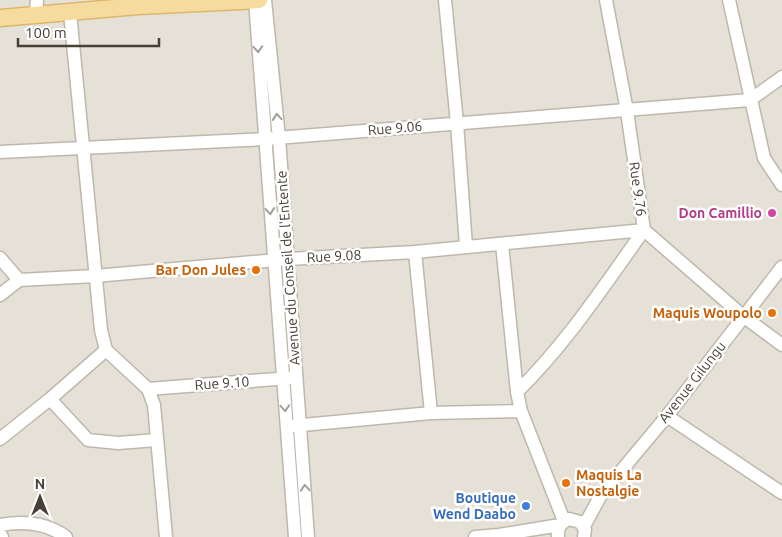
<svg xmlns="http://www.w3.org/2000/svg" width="782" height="537" viewBox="0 0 782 537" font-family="Ubuntu,sans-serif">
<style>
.residential{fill:#e6e1d7}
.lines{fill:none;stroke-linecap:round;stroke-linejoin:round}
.minor-casing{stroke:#beb7ac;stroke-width:15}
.major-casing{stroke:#dbb76e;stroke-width:19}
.minor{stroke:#fff;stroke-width:12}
.major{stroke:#f6db9e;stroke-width:16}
.oneway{stroke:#a2a09b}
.hotel-dot{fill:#d1479c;stroke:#fff;stroke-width:2}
.food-dot{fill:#e8710a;stroke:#fff;stroke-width:2}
.shop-dot{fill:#3f7fe0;stroke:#fff;stroke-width:2}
.labels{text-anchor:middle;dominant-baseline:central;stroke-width:5;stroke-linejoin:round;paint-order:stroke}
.street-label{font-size:14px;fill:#464037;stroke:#fff}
.hotel-label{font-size:14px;font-weight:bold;fill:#b23c85;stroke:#fff;text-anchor:end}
.food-label{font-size:14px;font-weight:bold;fill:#c56008;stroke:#fff;text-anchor:end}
.shop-label{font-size:14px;font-weight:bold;fill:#366cbe;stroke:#fff;text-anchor:end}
</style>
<rect width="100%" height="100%" fill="#f3efe8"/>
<path class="residential" d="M0,0H782V537H0Z"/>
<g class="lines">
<defs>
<path id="minor" d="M255,0L295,537
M265,0L279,138L308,537
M445,0L457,123L466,246
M606,0L627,111L644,230L743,316L782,345
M729,0L764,158L782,185
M70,13L101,330L106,350L148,389L154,405L166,537
M36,14L37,0
M0,152L264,139L750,100L782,77
M502,244L517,392L521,411L564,521
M415,252L431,413
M0,258L19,280
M0,295L19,280L95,276L288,259L415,252L644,230
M148,389L290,378
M517,392C566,344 604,286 644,230
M50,399L88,440L118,443L157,440
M667,416L782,493
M292,426L431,413L521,411
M0,439L50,399L106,350
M0,525C23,521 47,523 66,537
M584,526L601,495L667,416L782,267
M0,534L2,537
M475,537L499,535L560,525
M558,537C557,528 561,522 569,519L580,522L585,529L584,537"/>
<path id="major" d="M0,18L138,6L259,0"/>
</defs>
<use href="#minor" class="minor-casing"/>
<use href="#major" class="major-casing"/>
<use href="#minor" class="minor"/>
<use href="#major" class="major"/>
</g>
<defs><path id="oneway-chevron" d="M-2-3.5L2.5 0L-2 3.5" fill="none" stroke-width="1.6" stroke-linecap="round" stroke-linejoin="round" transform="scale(1.25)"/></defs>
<g class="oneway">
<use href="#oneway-chevron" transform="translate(258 49) rotate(86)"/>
<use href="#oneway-chevron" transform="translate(277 117) rotate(-95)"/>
<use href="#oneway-chevron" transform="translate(270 211) rotate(85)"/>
<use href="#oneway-chevron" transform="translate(285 408) rotate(86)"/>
<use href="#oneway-chevron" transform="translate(305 488) rotate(-94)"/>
</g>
<circle class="hotel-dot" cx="772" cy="213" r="5"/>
<g class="food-dot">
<circle cx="256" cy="270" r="5"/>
<circle cx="772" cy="313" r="5"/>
<circle cx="566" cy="483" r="5"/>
</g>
<circle class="shop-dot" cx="526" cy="506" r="5"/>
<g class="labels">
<g class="street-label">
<text transform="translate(395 128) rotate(-5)">Rue 9.06</text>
<text transform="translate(638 189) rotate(82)">Rue 9.76</text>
<text transform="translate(334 256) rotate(-3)">Rue 9.08</text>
<text transform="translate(288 268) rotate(-94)">Avenue du Conseil de l'Entente</text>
<text transform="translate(692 382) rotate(-52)">Avenue Gilungu</text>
<text transform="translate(222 383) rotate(-4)">Rue 9.10</text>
</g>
<g class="hotel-label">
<text x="762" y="213">Don Camillio</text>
</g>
<g class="food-label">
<text x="246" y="270">Bar Don Jules</text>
<text x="762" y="313">Maquis Woupolo</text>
<text x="576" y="475" text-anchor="start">Maquis La<tspan x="576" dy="16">Nostalgie</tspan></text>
</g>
<g class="shop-label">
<text x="516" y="498">Boutique<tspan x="516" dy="16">Wend Daabo</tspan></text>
</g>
</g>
<g transform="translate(40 497)" stroke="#ffffff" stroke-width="4" paint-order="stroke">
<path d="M0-4L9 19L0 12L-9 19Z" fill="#464037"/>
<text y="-8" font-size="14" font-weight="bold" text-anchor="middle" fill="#464037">N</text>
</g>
<path d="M18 38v8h141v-8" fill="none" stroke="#464037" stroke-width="2.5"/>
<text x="25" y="38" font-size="15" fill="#464037" stroke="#ffffff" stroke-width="4" paint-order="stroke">100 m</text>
</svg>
